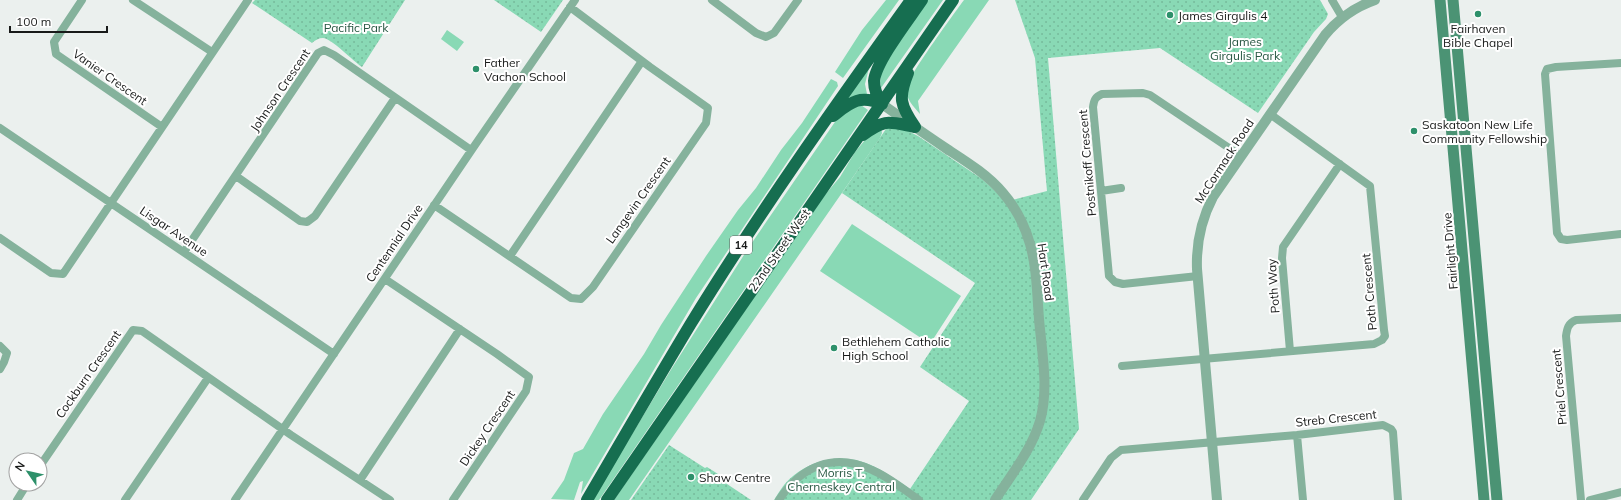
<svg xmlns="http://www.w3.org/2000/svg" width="1621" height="500" viewBox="0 0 1621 500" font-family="Mulish,sans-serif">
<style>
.green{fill:#89d9b5}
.park{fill:url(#park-dots)}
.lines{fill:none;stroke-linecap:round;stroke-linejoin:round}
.minor{stroke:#85b29c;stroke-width:8}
.tertiary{stroke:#85b29c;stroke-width:10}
.secondary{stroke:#4b9374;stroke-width:11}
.trunk{stroke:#166e50;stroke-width:12}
.poi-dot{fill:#2d906a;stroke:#fff;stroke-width:1.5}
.labels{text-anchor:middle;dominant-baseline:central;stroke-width:4;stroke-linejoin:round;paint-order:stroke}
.shield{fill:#fff;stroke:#5d5f5e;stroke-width:1}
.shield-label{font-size:11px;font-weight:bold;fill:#181a19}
.poi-label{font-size:12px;fill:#181a19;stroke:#fff;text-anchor:start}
.park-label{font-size:12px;fill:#285843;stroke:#fff}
.street-label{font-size:12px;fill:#181a19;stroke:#fff}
</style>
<defs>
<pattern id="park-dots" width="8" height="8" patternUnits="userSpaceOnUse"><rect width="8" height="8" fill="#89d9b5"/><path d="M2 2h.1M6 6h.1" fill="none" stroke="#76ba9b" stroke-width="1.8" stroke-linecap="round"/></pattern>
</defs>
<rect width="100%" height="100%" fill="#ebf0ee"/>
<path class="green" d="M886,0H899L843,78L835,72L862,30Z
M928,0H943L881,88L880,82L882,67Z
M964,0H989L918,101L920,114C913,106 906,99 906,88C907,78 955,12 964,0Z
M447,30L464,42L457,51L441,39Z
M869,68L865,84L867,94L846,99Z
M831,79L837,82L838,86L696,298L581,494L583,481L580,482L574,500L551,499L564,480L574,453L583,449L603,414L644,354L661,325L706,256L738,210L756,188L781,150L802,123Z
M858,103L868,110L599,500H592L672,368L749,247L837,119Z
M881,128L882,133L880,138L629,500H614L824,196L840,177L855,152L865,140Z
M852,224L961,296L930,344L820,271Z"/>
<path class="park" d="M255,0H405L362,67C353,61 331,38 323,38C319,38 315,40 312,43L252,3Z
M494,0H563L541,32Z
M1015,0H1320L1328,14L1326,19L1314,32L1258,113L1160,48L1048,58L1079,429L1031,500H774C779,492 785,482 793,476C815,458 844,453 871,465C884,471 897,480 910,489L969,401L920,367L975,283L842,193L888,126L906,130L918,136L982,179L994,190L1005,202L1047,191L1035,58Z
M669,445L705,468L707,467L729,481L727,484L751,500H631Z"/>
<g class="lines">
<path class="minor" d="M82,0L54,42L56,54L162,127
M133,0L212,52
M712,0L756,33L766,37L774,33L798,0
M1332,0L1342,17
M1621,63L1556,67L1547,69L1545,74L1557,233L1561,239L1567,240L1621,234
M0,128L334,354
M236,176L300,221L307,222L315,216L395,98
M1101,191L1121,188
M434,205L571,298L581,299L593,287L706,123L708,108L650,67L570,7
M0,238L51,273L63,274L248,0
M184,252L318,53L324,50L334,55L471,150
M510,256L642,61
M1198,276L1123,284L1115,282L1109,276L1093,107C1094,100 1095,97 1102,94L1143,93L1150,95L1241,156
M385,279L497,354L529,377L526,391L453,500
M0,346L7,353L4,362L0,369
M1290,351L1282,258L1283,247L1340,164
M1122,366L1374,344L1382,340L1385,336L1384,330L1370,186L1270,114
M1297,435L1303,500
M40,466L133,330L142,331L291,435L390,500
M360,480L460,329
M17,500L27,484
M125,500L208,378
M235,500L475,145L575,0
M779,500C801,466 834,452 872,470C889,477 904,490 919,500
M1083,500L1111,458L1121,450L1297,435L1383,425L1391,429L1393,432L1398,500
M1581,500L1566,336C1567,329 1568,323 1576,320L1621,318
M1590,500L1621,492"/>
<path class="tertiary" d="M882,104C903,119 925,134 947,149C967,162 988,175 1003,193C1016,208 1025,226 1030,244C1037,268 1037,294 1039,319C1042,353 1049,389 1040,421C1031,451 1011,475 995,500
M1217,500L1197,269C1196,242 1201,220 1213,197L1325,35C1339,18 1355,7 1375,0"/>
<path class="secondary" d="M1440,0L1484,500
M1453,0L1497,500"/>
<path class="trunk" d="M908,73C898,98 900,105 915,127
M882,104C877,96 874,90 874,81C876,61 910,18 922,0
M833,116C850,103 859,94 882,104
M863,135C886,118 889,122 915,127
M587,500C621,442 655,383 690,325C758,214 835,106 911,0
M607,500L953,0"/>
</g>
<g class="poi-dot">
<circle cx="1478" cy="14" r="4"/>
<circle cx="1170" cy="15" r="4"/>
<circle cx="476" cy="69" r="4"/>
<circle cx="1414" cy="131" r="4"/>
<circle cx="834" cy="348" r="4"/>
<circle cx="691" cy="477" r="4"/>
</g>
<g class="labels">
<rect class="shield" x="730" y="236" width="22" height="18" rx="3"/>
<g class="shield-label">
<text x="741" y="245">14</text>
</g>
<g class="poi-label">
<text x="1178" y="15">James Girgulis 4</text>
<text x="1478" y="28" text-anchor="middle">Fairhaven<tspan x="1478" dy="14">Bible Chapel</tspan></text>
<text x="484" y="62">Father<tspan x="484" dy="14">Vachon School</tspan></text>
<text x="1422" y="124">Saskatoon New Life<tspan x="1422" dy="14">Community Fellowship</tspan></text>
<text x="842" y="341">Bethlehem Catholic<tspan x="842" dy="14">High School</tspan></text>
<text x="699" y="477">Shaw Centre</text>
</g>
<g class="park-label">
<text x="356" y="27">Pacific Park</text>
<text x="1245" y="41">James<tspan x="1245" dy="14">Girgulis Park</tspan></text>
<text x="841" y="472">Morris T.<tspan x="841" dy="14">Cherneskey Central</tspan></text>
</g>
<g class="street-label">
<text transform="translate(110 77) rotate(35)">Vanier Crescent</text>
<text transform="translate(280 90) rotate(-56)">Johnson Crescent</text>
<text transform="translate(1224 161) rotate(-57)">McCormack Road</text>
<text transform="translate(1087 163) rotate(-95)">Postnikoff Crescent</text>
<text transform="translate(638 200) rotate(-55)">Langevin Crescent</text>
<text transform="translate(174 231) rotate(34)">Lisgar Avenue</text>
<text transform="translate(394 243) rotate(-56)">Centennial Drive</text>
<text transform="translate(779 250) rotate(-55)">22nd Street West</text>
<text transform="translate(1450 251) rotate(-95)">Fairlight Drive</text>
<text transform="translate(1046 272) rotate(82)">Hart Road</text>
<text transform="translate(1273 286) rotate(-94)">Poth Way</text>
<text transform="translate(1369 292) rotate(-95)">Poth Crescent</text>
<text transform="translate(88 374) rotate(-55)">Cockburn Crescent</text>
<text transform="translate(1559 387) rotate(-95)">Priel Crescent</text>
<text transform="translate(1336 418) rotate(-6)">Streb Crescent</text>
<text transform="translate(487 428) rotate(-56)">Dickey Crescent</text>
</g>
</g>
<g transform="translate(28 472) rotate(304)"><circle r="19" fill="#ffffff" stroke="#a3a3a3"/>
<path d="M0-3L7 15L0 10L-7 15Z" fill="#2d906a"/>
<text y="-6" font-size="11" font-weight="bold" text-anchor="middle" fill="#181a19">N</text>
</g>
<path d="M10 26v6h97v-6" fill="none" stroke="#181a19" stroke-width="2"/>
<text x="16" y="26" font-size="12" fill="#181a19" stroke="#ffffff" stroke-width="3" paint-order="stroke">100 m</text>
</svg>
